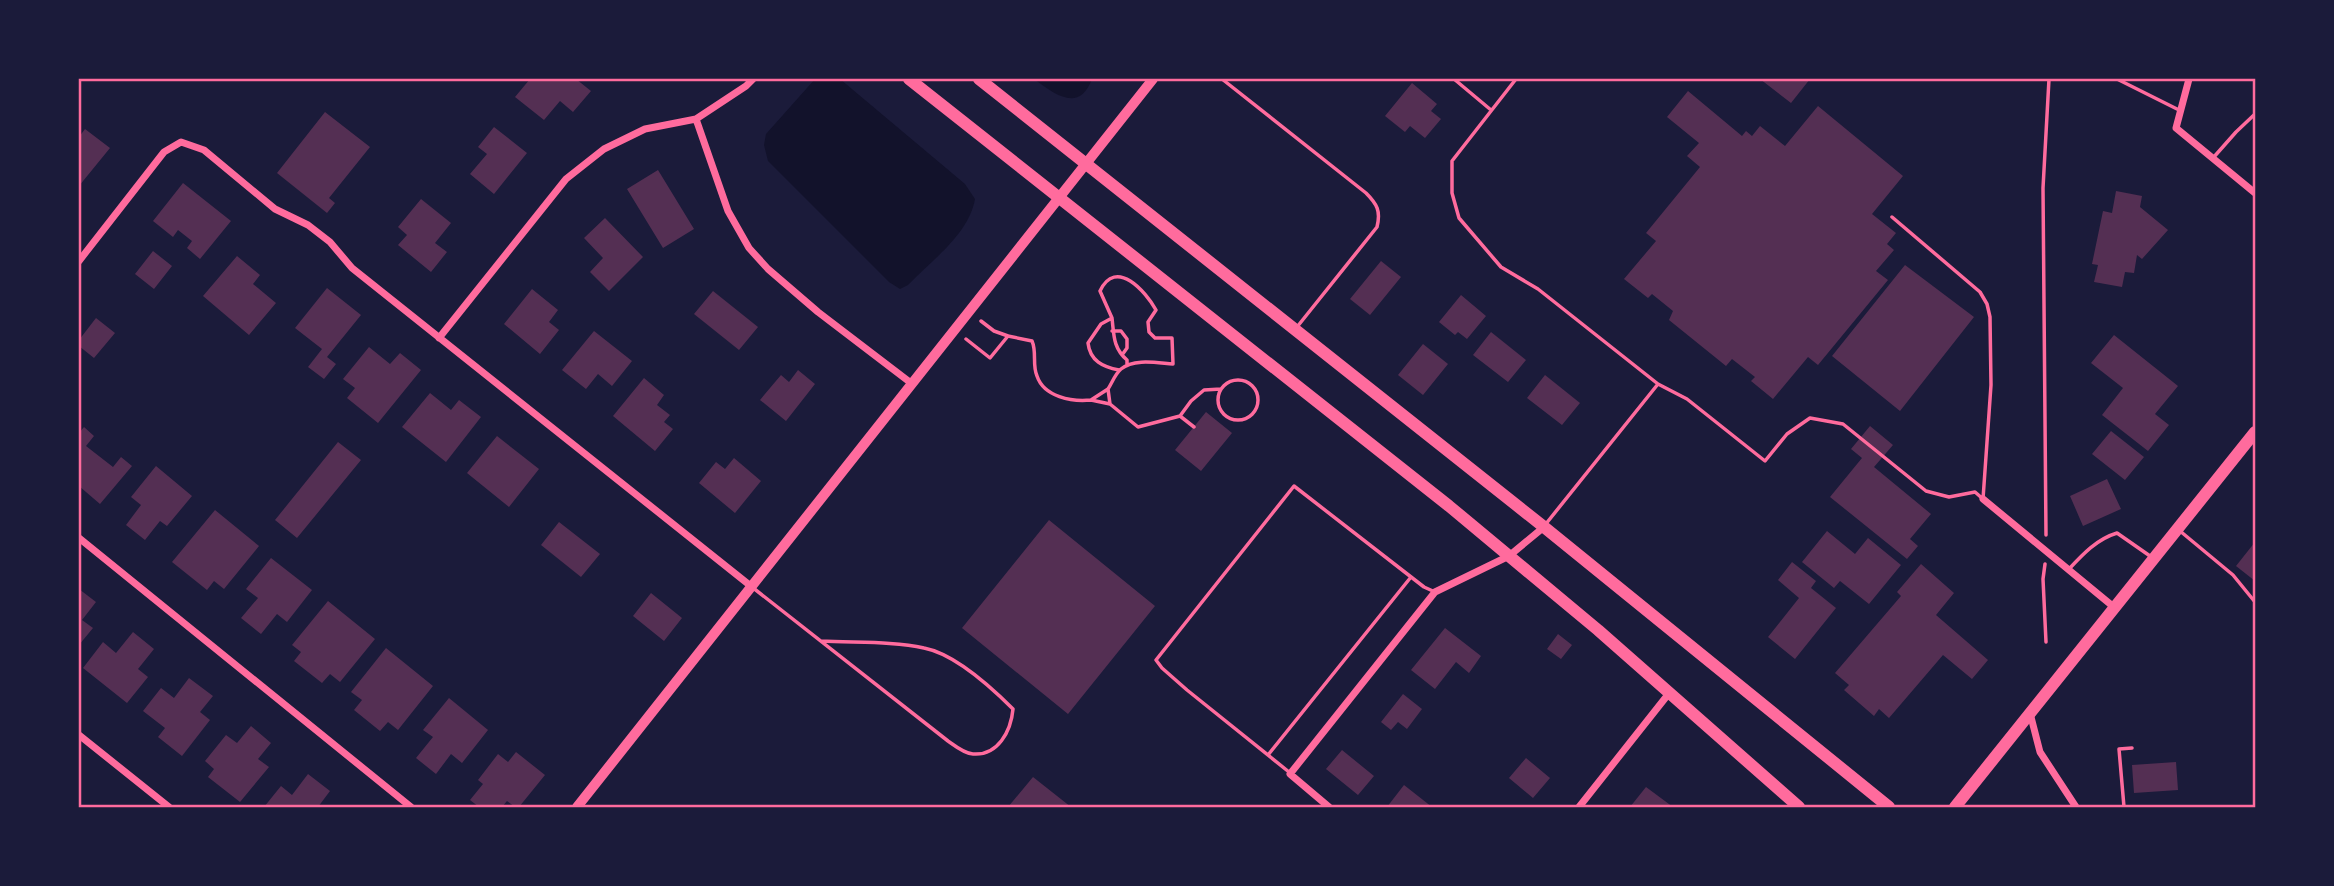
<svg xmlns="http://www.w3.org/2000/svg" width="2334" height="886" viewBox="0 0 2334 886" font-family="'DejaVu Sans',sans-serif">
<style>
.water{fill:#12122b}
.building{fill:#542f53}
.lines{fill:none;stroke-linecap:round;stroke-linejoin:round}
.path{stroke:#ff6b9d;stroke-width:3.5}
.service{stroke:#ff6b9d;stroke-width:3.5}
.minor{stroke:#ff6b9d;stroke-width:7}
.tertiary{stroke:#ff6b9d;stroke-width:10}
.primary{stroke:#ff6b9d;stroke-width:12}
.neatline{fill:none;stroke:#ff6b9d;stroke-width:2.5}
</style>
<rect width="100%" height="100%" fill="#1b1b3a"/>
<path class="water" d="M815,79H840L965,184L975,199C969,234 932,260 908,285L900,289L889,282L768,161L764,145L766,134Z
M1034,79H1092C1079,113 1056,95 1034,79Z"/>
<path class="building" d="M530,79H576L591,91L573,112L560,101L544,120L515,97Z
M1760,79H1810L1791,103Z
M1412,83L1437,104L1431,111L1441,119L1425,138L1410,126L1405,132L1385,116Z
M1688,91L1742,136L1746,131L1752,136L1760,126L1785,146L1818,106L1903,176L1872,214L1896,233L1887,244L1894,250L1876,271L1888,280L1818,365L1808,357L1773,399L1751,381L1755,377L1732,359L1726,366L1669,320L1673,311L1652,294L1648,298L1624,279L1656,241L1646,233L1700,167L1687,156L1699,143L1667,117Z
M325,112L370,147L329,198L335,203L327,213L277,173Z
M494,127L527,153L494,194L470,174L487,154L478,147Z
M85,129L110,148L79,186V137Z
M658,170L694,229L663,248L627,189Z
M183,183L231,221L200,259L187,248L192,241L178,230L173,237L153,221Z
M2116,191L2142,196L2140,207L2168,230L2142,259L2137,255L2134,273L2125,272L2122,287L2094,282L2098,265L2092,264L2103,211L2112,213Z
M421,199L451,223L435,243L447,252L431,272L398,245L407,235L398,227Z
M605,218L643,257L609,291L590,272L603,258L584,238Z
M153,251L172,266L154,289L135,274Z
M237,256L260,275L253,284L276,303L249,335L203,296Z
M1381,261L1401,277L1370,315L1350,299Z
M1905,265L1974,317L1900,411L1832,356Z
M327,288L361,315L327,357L336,364L324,379L308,367L322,349L295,328Z
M532,289L558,310L549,322L559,330L540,354L504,324Z
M713,291L758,327L739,350L694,314Z
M1461,295L1486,316L1467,339L1458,332L1455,335L1439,322Z
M96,318L115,333L94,358L79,346V340Z
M594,331L632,361L612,386L598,374L586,389L562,370Z
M1491,332L1526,360L1508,382L1473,355Z
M2114,335L2178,386L2155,414L2169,425L2148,451L2102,415L2123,388L2091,363Z
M1423,344L1448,364L1423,395L1398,375Z
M369,347L390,364L400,353L421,370L378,423L347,398L355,388L343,379Z
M798,370L815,384L786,421L760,400L781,375L789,382Z
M1545,375L1580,403L1562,425L1527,398Z
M644,378L664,395L657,405L670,415L664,422L673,429L655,451L613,416Z
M430,393L451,410L459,400L481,417L446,462L402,427Z
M1206,412L1232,433L1201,471L1175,450Z
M1870,426L1893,445L1874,467L1931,514L1910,539L1918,546L1907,559L1830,497L1862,458L1851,449Z
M84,427L94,436L86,446L113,467L121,457L132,466L100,504L79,486V433Z
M2111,431L2144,457L2125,480L2092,454Z
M497,436L539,469L509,507L467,473Z
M338,442L361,460L297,538L275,520Z
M734,458L761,481L735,513L699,483L716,462L725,469Z
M156,466L192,496L167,526L160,521L145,540L126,525L141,505L131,497Z
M2107,479L2121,509L2083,526L2070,496Z
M215,510L259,546L224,589L214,581L207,590L172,562Z
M1049,520L1155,606L1068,714L962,628Z
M559,522L600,554L581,577L541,545Z
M1827,531L1855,554L1868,538L1901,565L1869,604L1840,581L1834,588L1802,562Z
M2255,542V581L2236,566Z
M271,558L312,590L287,622L277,614L261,634L241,618L258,598L246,589Z
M1792,562L1816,581L1811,588L1836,608L1795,659L1768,637L1799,598L1778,580Z
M1921,564L1954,593L1936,615L1988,660L1972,679L1943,655L1889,718L1879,709L1874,716L1844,690L1849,685L1835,673L1901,596L1897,592Z
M79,589L96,602L82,620L93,628L79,645Z
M651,593L682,618L664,641L633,616Z
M328,601L375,639L340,682L330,674L322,683L294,661L301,652L292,645Z
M1445,628L1481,656L1469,673L1456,662L1435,689L1411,670Z
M133,632L154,649L138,669L148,677L127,703L83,668L103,642L116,653Z
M1558,634L1572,645L1561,659L1547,649Z
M386,648L433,686L398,730L388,722L380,731L354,710L362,700L351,692Z
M189,678L213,696L200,712L210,720L182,756L158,737L165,728L143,711L161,688L174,698Z
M1403,694L1422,709L1407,729L1398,722L1391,730L1381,722Z
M449,698L488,730L462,763L451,754L436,774L416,758L433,737L423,730Z
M251,726L271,743L258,759L269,767L240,802L208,777L214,769L205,761L226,735L237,743Z
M1342,750L1374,776L1358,795L1326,769Z
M516,752L545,775L519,807H515L507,801L502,807H479L470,800L483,784L478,780L498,754L508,762Z
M1526,758L1550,778L1533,798L1509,778Z
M2176,762L2178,790L2134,793L2132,765Z
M308,774L330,791L318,807H264L281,786L292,795Z
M1033,777L1071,807H1008Z
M1404,785L1432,807H1387Z
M1646,787L1673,807H1630Z"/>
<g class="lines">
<path class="path" d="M1112,318C1114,335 1113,348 1127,360V365
M981,321L994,331L1008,336
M1112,331H1121L1127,339V348L1122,355
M966,339L990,358L1008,336L1032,341C1037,352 1032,365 1037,376C1044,397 1072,402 1091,400
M1119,370C1103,367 1090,361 1088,343L1101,324L1112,318L1100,291C1116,257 1146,292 1156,310L1148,322L1149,332L1155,338H1172L1173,364C1158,363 1134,358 1121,369C1115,374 1112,383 1108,389L1110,404L1138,427L1180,416
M1218 400a20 20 0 1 1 40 0a20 20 0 1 1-40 0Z
M1108,389L1091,400L1110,404
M1194,427L1180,416L1191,401L1204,390L1221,389
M2046,535L2043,188L2049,79
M2045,564L2043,579L2046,642"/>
<path class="service" d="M1222,79L1366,193C1377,204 1381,211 1377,227L1297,327
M1454,79L1491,110
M1516,79L1452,161V193L1459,218L1501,267L1538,289L1658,384L1545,525
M2117,79L2179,110
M2213,158L2236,132L2255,114
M1892,217L1980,292L1987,304L1990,317L1991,385L1983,499
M1658,384L1687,399L1765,461L1787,434L1810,418L1843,424L1926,491L1949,497L1975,492L1983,499
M2180,531L2233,575L2255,602
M2069,569C2083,554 2097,539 2117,533L2150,556
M752,587L948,741C955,746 965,754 973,754C998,756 1011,731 1013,709C991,687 955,654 924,648C893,641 854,643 821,641
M1268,755L1411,577
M1289,772L1187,690L1162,668L1156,660L1294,486L1424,587L1435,592
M2124,807L2119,749L2132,748"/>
<path class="minor" d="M2189,79L2176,128L2255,193
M696,119L728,211L749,248L768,269L818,312L911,383
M79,261L164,152L181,142L204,150L275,209L308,225L330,242L352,268L752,587
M439,338L566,179L604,149L645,129L696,119L746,86L753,79
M1983,499L2115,608
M79,538L411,807
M2030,713L2040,752L2076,807
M79,735L169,807
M1329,807L1290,774L1435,592L1509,556L1544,527
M1579,807L1670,692"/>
<path class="tertiary" d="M577,807L1153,79"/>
<path class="primary" d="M909,79L1449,506L1598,630L1799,807
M979,79L1544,527L1889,807
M1955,807L2255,432"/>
</g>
<rect width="2334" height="886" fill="none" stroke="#1b1b3a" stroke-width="161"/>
<rect x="80" y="80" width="2174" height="726" class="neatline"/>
</svg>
